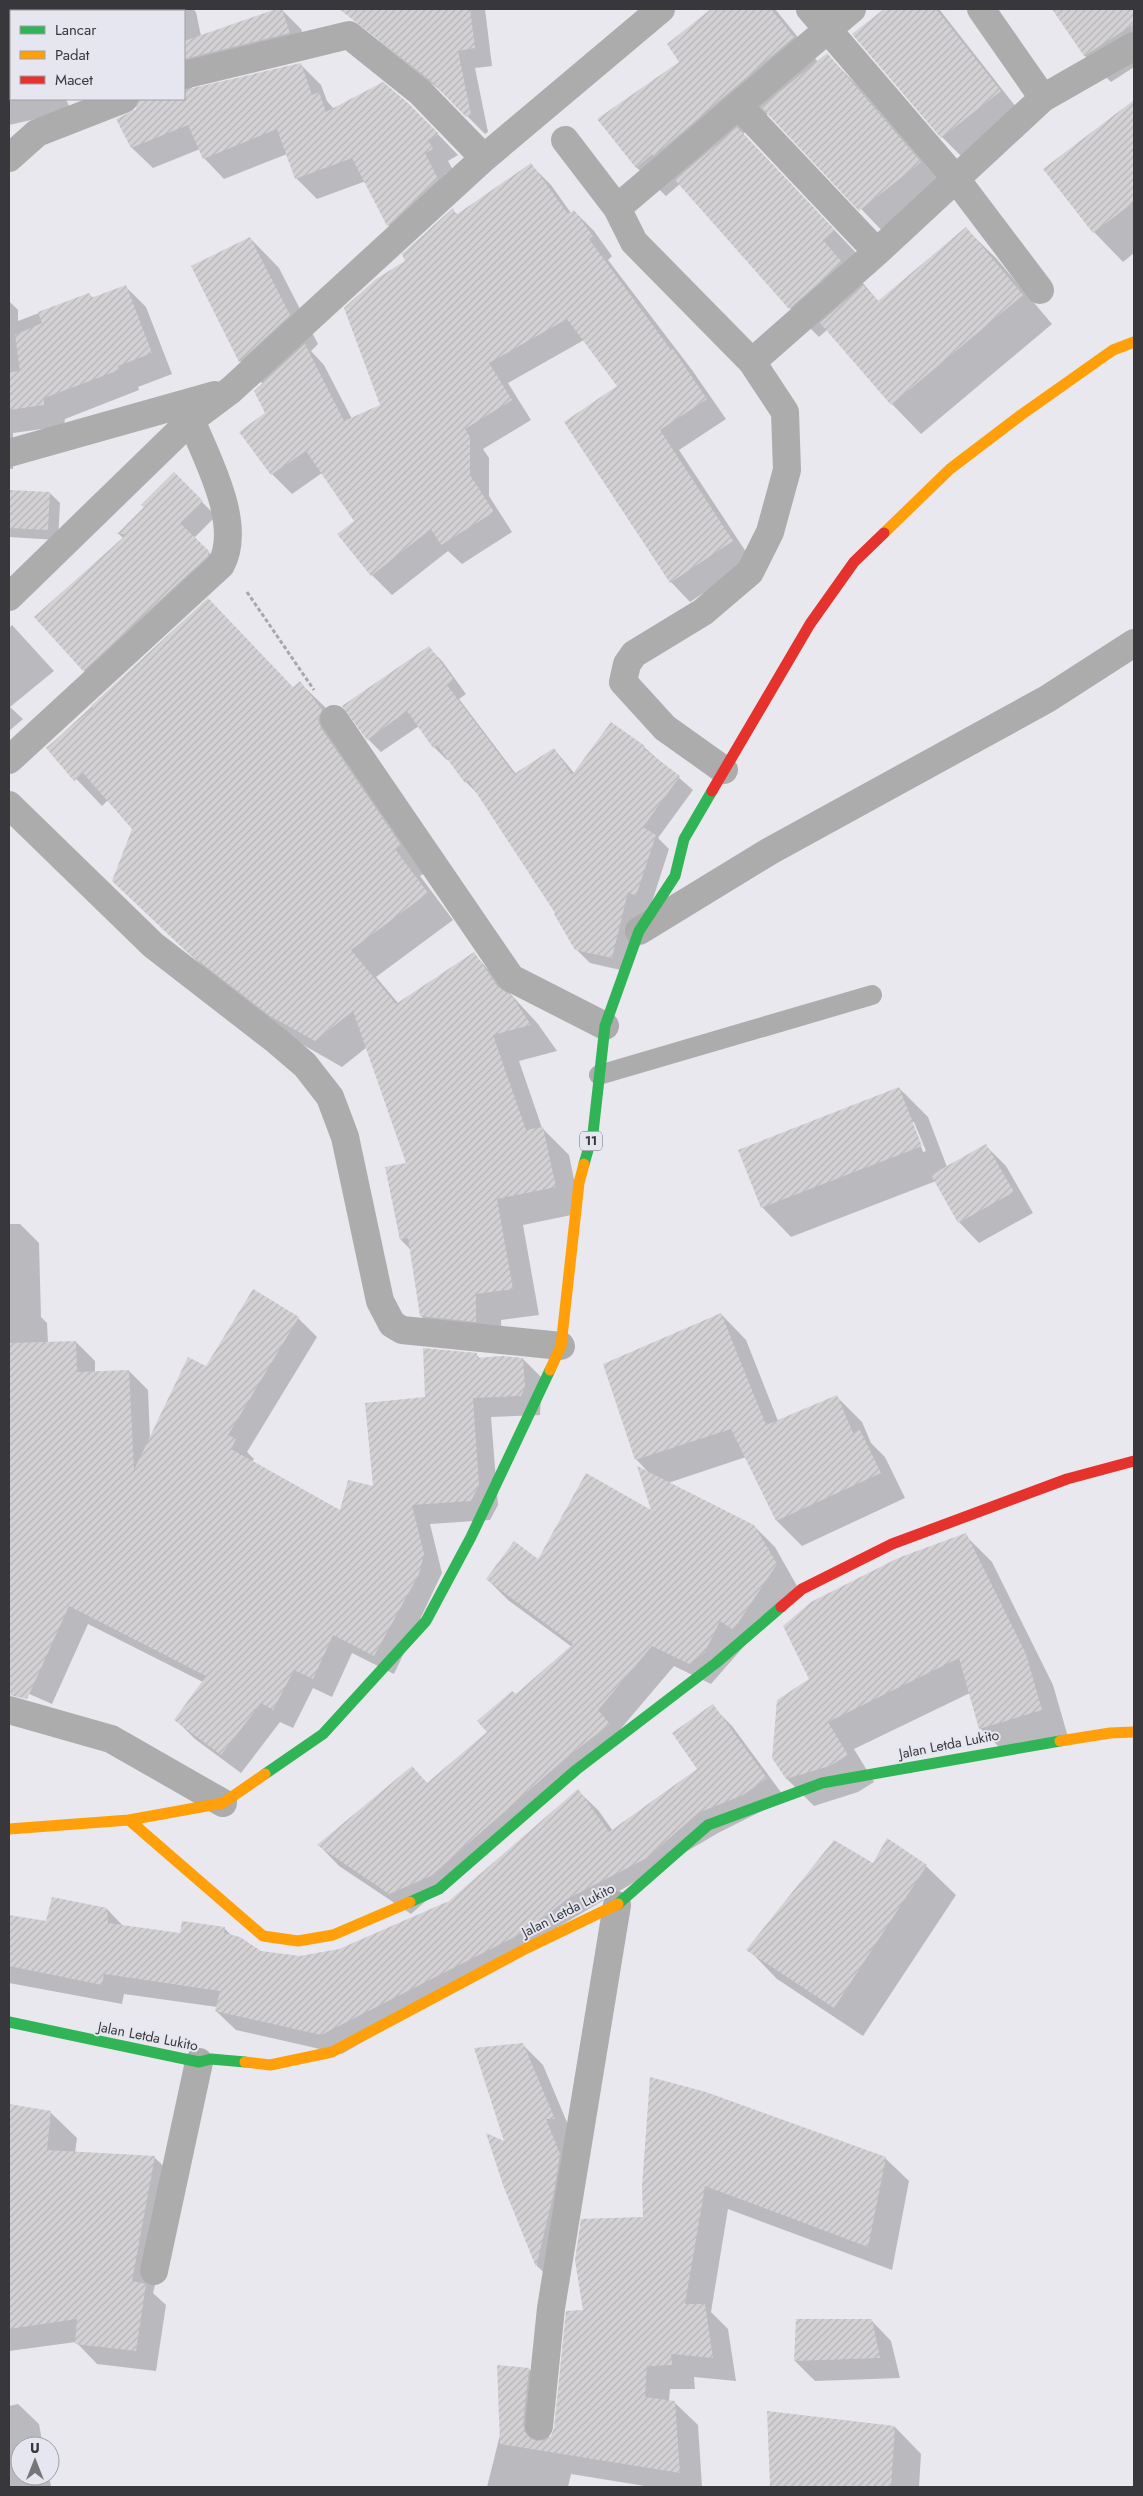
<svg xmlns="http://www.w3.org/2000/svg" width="1143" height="2496" viewBox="0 0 1143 2496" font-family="Jost,sans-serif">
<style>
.shadow{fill:#0003;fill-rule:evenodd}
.building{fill:url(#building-hatch)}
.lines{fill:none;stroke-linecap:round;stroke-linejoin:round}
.path{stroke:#a8a8aa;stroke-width:3;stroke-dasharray:4 2.5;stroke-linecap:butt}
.lane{stroke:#acacad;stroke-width:20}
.street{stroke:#acacad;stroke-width:28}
.fast{stroke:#30b455;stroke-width:11}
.slow{stroke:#ff9f0a;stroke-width:11}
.jam{stroke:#e5322d;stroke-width:11}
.labels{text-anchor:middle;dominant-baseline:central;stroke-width:4;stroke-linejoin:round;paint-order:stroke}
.shield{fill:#e6e6f0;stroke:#6c6c72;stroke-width:1}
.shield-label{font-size:12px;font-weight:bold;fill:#38383c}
.street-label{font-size:14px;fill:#38383c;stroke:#e6e6f0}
</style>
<defs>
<pattern id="building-hatch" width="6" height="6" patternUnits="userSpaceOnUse" patternTransform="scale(1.25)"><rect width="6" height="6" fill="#d3d1d4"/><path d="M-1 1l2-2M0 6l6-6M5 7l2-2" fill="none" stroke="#b6b4b7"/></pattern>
</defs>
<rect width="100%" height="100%" fill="#e8e8ee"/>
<path class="shadow" d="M9,9H193L196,12L201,36L281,9L301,29L310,54L193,85L190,91L300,64L321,85L327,101L334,109L430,126L458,155L448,161L453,170L445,174L458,200L409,245L388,225L366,181L317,199L296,178L287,154L224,179L204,158L200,149L153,168L132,148L138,106L124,111L112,99H184V11H11V99H66L71,111L9,125Z
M361,9H485L492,66L475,68L488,132L485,134L447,96L382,43L363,25Z
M714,9H775L818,62L827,55L856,84L949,192L890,239L769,113L743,134L863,260L851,269L879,302L966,229L996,258L1052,324L921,434L892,404L828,329L819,337L790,308L680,184L666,196L636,167L680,63L669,44Z
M886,9H939L1020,112L962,157L942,137L854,34Z
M1053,9H1124L1134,24V67L1111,82L1085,56Z
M1134,101V253L1123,262L1094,232L1045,169Z
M531,165L551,185L571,213L574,211L594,231L612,256L608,260L692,370L726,419L679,450L752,561L690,602L671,582L619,387L584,340L508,383L531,420L483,449L489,458V496L512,532L462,564L448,551L392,595L372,575L355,521L322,473L292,494L272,474L241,432L267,413L263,384L240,361L250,238L279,268L318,344L311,351L324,365L352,419L382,406L407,261L452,210L458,215Z
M125,286L146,307L172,374L138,387L139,390L65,419L64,426L13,433V469H9V301L18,310V321L89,294L93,298Z
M174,474L216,516L194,538L224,567L98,685L83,670L124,539L119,534L146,507Z
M9,491L50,493L60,503L58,540L9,537Z
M208,599L293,688L300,683L327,709L427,872L420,876L453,920L376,977L398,1003L474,954L538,1024L557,1051L519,1061L542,1128L569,1155L581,1213L523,1225L539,1315L501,1320L502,1348L448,1342L421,1316L411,1250L401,1240L407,1164L367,1047L342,1067L298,1042L215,978L140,907L133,829L108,800L102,806L47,748Z
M12,625L54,671L10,707L23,719L9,731V628Z
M429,648L442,661L466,694L459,699L516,774L554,749L575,774L644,747L693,790L658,838L669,849L650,908L625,971L590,963L576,949L557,914L480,796L466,782L449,759L447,760L434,747L419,726L381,752L368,739Z
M899,1088L928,1117L947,1167L985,1145L1006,1166L1033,1213L979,1243L959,1222L936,1181L791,1237L762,1207ZM912,1122H914L926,1151L923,1152Z
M9,1224H20L39,1243L41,1317L47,1323L48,1343L76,1342L95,1361V1372L129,1371L148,1390L150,1439L207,1368L298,1318L317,1337L247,1452L254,1459L252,1462L341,1512L375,1488L426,1398L476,1354L480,1359H523L542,1378L540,1415L491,1417L498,1505L490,1520L430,1524L442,1573L394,1674L352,1653L332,1697L313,1688L293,1728L280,1722L241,1773L195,1739L176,1720L203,1682L88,1624L52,1704L9,1685Z
M721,1314L746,1340L778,1421L837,1397L862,1422L871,1443L885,1457L905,1498L802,1546L777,1521L746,1457L668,1483L754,1526L775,1547L797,1586L711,1684L674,1666L618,1732L411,1914L339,1866L319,1845L412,1768L428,1784L489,1732L516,1696L572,1647L508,1600L487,1579L539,1561L653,1512L649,1473L636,1459Z
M965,1535L992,1562L1053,1685L1068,1737L1007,1755L980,1728L970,1693L854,1749L874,1782L858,1792L814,1806L787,1779L774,1757L811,1680Z
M712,1706L732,1726L786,1799L718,1833L342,2054L236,2030L216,2011L217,2007L124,1994L122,2004L9,1983V1916L47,1923L107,1909L124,1927L181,1934L224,1928L233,1937L260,1952L296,1958L340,1951L450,1902L578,1791L598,1810L613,1831L699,1769Z
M874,1865L926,1866L956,1895L863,2036L777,1979L748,1949Z
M522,2044L543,2065L574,2139L557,2285L537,2266L504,2185L506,2143Z
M9,2105L50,2112L77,2138L75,2153L154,2157L181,2183L153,2293L166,2305L156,2371L97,2364L76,2342L9,2351V2265L106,2259L9,2241Z
M885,2158L909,2181L892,2270L728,2209L711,2312L728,2329L736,2381L694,2377L695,2389H670L669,2401L674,2402L698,2425L702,2487H651L571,2474L568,2487H487L501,2431L529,2369L552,2392L549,2439L553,2435L585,2312L645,2218L643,2186Z
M871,2320L891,2341L900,2378L815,2381L795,2361Z
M18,2404L39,2424L43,2446H20V2476H49L51,2486L9,2487V2406Z
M768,2413L895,2427L921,2454L919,2487H772Z"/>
<path class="building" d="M276,9H282L290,33L184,59V41Z
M339,9H470L475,48L458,51L471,114L466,117L430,80Z
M711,9H771L794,37L654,156L652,154L636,168L597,119L679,62L667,44Z
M884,9H936L1001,91L941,138L852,34Z
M1052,9H1134V24L1084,56Z
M827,53L921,162L859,211L761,107Z
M301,63L312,95L319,92L326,112L383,82L409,104L439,134L428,140L433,149L425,153L438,179L387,226L352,158L295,179L277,129L203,159L188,125L131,148L116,119L136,109L139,99H184V90Z
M1134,100V202L1093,233L1043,169Z
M737,127L835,230L823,240L842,262L789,309L675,180Z
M531,163L568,214L574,210L593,236L589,239L671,350L673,349L707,399L660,430L733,541L670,583L564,422L617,386L567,319L489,363L512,400L465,429L470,437V475L494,512L441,545L431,529L371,576L337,534L354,521L306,451L271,475L239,432L265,413L254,391L305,344L344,421L380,405L344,308L376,279L405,261L402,254L453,208L456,215Z
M966,227L1023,295L891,405L820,323L863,285L878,301Z
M250,237L290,315L239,362L191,266Z
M126,285L152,353L118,366L119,370L44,398V405L9,410V372L20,371L15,335L42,323L38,312L89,293L91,298Z
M174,472L203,501L180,523L209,551L208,556L83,671L34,617L127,534H117L144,507L141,505Z
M9,490L50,492L48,530L9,528Z
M208,598L293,687L300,681L322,710L318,720L321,728L401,845L395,849L428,893L351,950L396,1004L474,952L498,987L512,996L531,1025L493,1035L526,1130L543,1127L556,1187L497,1199L513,1289L476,1294V1322L420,1316L408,1238L400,1240L385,1167L406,1163L353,1011L315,1041L270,1016L187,952L112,881L132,829L83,773L74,781L46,748L93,708L91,706Z
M429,646L454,680L447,685L514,774L554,748L572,775L611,722L645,746L643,748L680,776L643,827L656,835L636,896L628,892L612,958L575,950L554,914L555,913L468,780L465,783L437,745L433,748L407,711L367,740L342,706Z
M899,1087L922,1146L761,1208L738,1150Z
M986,1144L1014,1192L958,1223L931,1175Z
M253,1289L299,1317L228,1435L236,1439L231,1449L340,1510L348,1480L373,1486L365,1403L425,1397L423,1348L477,1353V1358L502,1356L523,1358L525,1387L521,1396L473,1398L479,1485L471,1501L412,1505L424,1554L419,1574L374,1656L333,1635L313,1679L294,1670L273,1710L261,1703L221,1755L174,1720L206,1676L69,1606L27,1699L9,1695V1343L76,1341L77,1372L129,1370L134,1470L188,1357L206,1366Z
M721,1313L766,1425L837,1395L853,1433L860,1430L881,1473L776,1521L731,1429L635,1460L603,1364Z
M637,1466L754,1525L777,1564L738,1623L732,1629L720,1621L705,1652L689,1664L652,1646L598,1710L610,1724L566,1758L431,1876L389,1894L317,1845L412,1766L427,1783L487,1732L477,1721L512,1691L516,1694L573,1644L486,1579L514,1541L538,1559L586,1473L651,1510Z
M966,1533L1026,1654L1042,1710L979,1729L959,1658L828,1722L848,1755L830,1766L786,1779L772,1758L777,1700L809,1679L783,1626L811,1602L898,1558Z
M713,1704L767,1778L743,1795L698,1813L647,1858L567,1899L530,1929L321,2035L215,2011L220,1991L104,1974L102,1985L9,1966V1915L46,1921L52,1897L107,1908L108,1923L180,1933L182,1921L225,1927L224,1933L240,1937L261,1951L300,1956L339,1949L449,1901L578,1789L609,1832L697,1769L672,1733Z
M887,1838L927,1865L834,2008L746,1950L834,1840L873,1863Z
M523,2043L555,2119H546L560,2154L554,2192L536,2267L503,2185L486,2133L504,2141L474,2048Z
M650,2077L706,2092L886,2157L868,2247L705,2186L685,2304H705L713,2358L671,2354L672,2365L647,2366L645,2397L675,2401L680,2473L500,2444L497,2365L529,2368L523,2424L525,2432L530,2438L537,2441L545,2440L551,2436L554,2428L566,2311L583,2310L575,2260L581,2219L643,2217L642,2186Z
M9,2104L51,2111L47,2150L155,2156L132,2281L146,2284L136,2351L75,2344L77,2319L9,2329Z
M796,2319H872L880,2358L794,2361Z
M767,2411L895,2426L891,2487H770Z"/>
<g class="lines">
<path class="path" d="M247,592L314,690"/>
<path class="lane" d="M599,1075L872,995"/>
<path class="street" d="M810,9L956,179L1040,290
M981,9L1043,98
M184,75L349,35L420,92L484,158
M739,106L877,252
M565,140L617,208L634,242L752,362L785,412L787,470L770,532L750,572L703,612L634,654L627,664L623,682L665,728L724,770
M9,158L37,133L124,99
M617,208L852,9
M752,362L877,252L1043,98L1134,46
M9,453L215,395
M9,597L191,420L231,390L484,158L661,9
M334,719L511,978L605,1026
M9,760L221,565C243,524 207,459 191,420
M9,805L153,945L277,1041L305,1065L330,1097L345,1137L380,1301L392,1324L402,1330L561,1346
M639,931L770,851L1047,699L1134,643
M9,1710L111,1739L223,1803
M154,2271L199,2062
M539,2426L551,2308L617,1905"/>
<path class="fast" d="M584,1164L593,1133L605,1026L639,931L675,876L684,839L712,791
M265,1774L323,1734L426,1621L471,1537L550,1370
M410,1902L439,1889L576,1770L716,1663L781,1607
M618,1904L708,1825L822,1783L1060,1741
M9,2022L199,2062L211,2059L245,2062"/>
<path class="slow" d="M884,533L950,469L1021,415L1113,350L1134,342
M550,1370L561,1346L579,1183L584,1164
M1060,1741L1110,1733L1134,1732
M129,1820L263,1936L298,1941L333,1935L410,1902
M9,1829L129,1820L223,1803L265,1774
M245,2062L270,2065L332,2052L527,1948L618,1904"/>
<path class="jam" d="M712,791L810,624L854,562L884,533
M781,1607L802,1589L892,1544L1067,1479L1134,1461"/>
</g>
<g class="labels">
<rect class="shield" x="580" y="1131.5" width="22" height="19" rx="4"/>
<g class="shield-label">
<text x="591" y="1141">11</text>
</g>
<g class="street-label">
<text transform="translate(949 1744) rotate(-11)">Jalan Letda Lukito</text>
<text transform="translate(568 1910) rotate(-27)">Jalan Letda Lukito</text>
<text transform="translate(148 2036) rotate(11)">Jalan Letda Lukito</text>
</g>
</g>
<rect width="1143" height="2496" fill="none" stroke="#38383c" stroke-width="20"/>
<rect x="10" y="10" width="175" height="90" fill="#e6e6f0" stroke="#a0a0a8"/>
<rect x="20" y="26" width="25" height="8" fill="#30b455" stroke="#a0a0a8"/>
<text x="55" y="35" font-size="15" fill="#38383c">Lancar</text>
<rect x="20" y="51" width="25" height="8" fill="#ff9f0a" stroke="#a0a0a8"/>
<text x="55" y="60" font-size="15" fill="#38383c">Padat</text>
<rect x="20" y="76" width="25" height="8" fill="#e5322d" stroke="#a0a0a8"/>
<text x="55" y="85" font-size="15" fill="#38383c">Macet</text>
<g transform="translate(35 2461)"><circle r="24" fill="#e6e6f0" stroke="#a0a0a8"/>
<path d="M0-4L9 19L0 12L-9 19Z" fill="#76767a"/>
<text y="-8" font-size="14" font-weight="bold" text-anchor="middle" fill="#38383c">U</text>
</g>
</svg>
